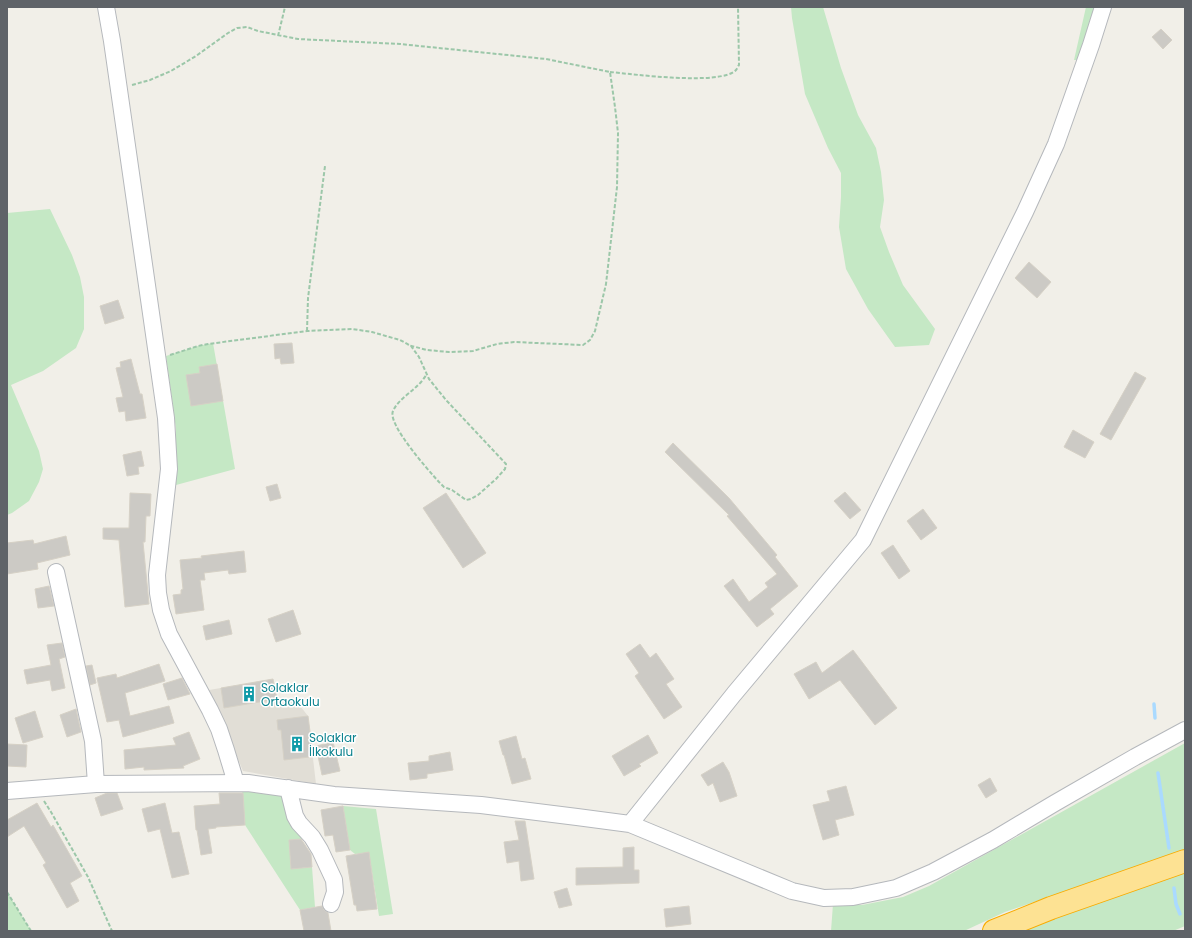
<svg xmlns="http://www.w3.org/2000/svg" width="1192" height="938" viewBox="0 0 1192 938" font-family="Poppins,sans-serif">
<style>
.education{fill:#e1ded6}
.green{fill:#c5e8c5}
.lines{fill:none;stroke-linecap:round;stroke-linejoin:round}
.stream{stroke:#aadaff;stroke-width:3.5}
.building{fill:#cccac5;stroke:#d6d1c6}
.minor-casing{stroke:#b5b8bc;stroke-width:18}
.highway-casing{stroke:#f9ab00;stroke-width:24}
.path{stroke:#9cc7a9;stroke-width:2;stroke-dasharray:4 2;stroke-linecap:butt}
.minor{stroke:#fff;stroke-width:16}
.highway{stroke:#fde293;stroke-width:22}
.labels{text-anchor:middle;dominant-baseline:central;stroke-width:3;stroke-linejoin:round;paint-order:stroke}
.culture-label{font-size:12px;fill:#0d838f;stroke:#fff;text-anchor:start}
</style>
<rect width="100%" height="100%" fill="#f1efe8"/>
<path class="education" d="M273,679L277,699L283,703L297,702L308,716L316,784L243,771L209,690Z"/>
<path class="green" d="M791,7H823L841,68L858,115L876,148L881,172L884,200L880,227L889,252L903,285L935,329L929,345L895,347L868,309L846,269L839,227L841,197V173L828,148L805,94L792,18Z
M1086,7H1097L1080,60H1074Z
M50,209L72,255L80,277L84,297V329L76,348L43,371L11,385L39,451L43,469L39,482L29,501L12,513L7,515V213Z
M213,343L235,469L176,485V429L166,356L198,346Z
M1185,743V850L1005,912L964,931H831L833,904L862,905L903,897L929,886Z
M242,789L290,796L310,838L289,840L291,869L312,867L315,907L300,910L245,825Z
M343,806L376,809L393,914L379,916L369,853L355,854L350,850Z
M1185,872V926L1173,931H1016Z
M7,892L30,929L31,931H7Z"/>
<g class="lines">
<path class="stream" d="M1154,704L1155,718
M1158,773L1169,848
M1174,888L1176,904L1180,914"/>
</g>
<path class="building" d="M1161,29L1172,40L1163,49L1152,37Z
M1029,262L1051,282L1037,298L1015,278Z
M118,300L124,318L105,324L100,306Z
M292,343L294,363L281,364L280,358L275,359L274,344Z
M131,359L140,394H142L146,418L126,421L125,411L119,412L116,398L123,397L116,368L121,367L120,362Z
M217,364L223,401L191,406L186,375L200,373L199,367Z
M1135,372L1146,378L1111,440L1100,434Z
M1073,430L1094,442L1085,458L1064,447Z
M673,443L729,498L777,555L775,557L798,586L770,609L774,614L757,627L724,586L733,579L749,602L768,587L765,583L777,574L727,516L729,515L665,452Z
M141,451L144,466L138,467L139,474L127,476L123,455Z
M277,484L281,498L270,501L266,487Z
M845,492L861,510L850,519L834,501Z
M130,493L151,494L150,516H146L145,542H143L149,604L125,607L119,540L103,539V528H129Z
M446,493L486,553L463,568L423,508Z
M923,509L937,528L921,540L907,521Z
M66,536L70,555L37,563L38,569L7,574V543L33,540L34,544Z
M893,545L910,571L899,579L881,553Z
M244,551L246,572L229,574L228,570L204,573L205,580H200L204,610L176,614L173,595L181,594V590L183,589L180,560L202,558L201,556Z
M49,586L54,606L38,608L35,589Z
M293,610L301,634L276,642L268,619Z
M229,620L232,634L206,640L203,626Z
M62,643L65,657L59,659L65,688L52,691L50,680L27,684L24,670L51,665L47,645Z
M640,644L650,658L656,653L674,679L666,684L682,707L664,719L635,676L639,673L626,654Z
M853,650L897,708L875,725L840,680L809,699L794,674L816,662L822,673Z
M159,664L165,681L125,693L130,716L169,706L174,723L123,737L119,720L107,722L97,678L116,674L117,678Z
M92,665L96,683L90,685L86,666Z
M182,678L190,694L168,700L163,684Z
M273,679L277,699L224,708L221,688Z
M76,709L81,732L67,737L60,715Z
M35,711L43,737L23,743L15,718Z
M308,716L312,747L333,742L340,771L322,775L318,756L284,760L281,730H278L277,720Z
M189,732L200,759L183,766L184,768L144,770V767L125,769L124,750L176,745L173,738Z
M648,735L658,753L639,764L641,766L624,776L612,756Z
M516,736L522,759L525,758L531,779L512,784L504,755H503L499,741Z
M7,744L27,745L26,767L7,766Z
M450,752L453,770L427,774V778L410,780L408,763L429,761V756Z
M723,762L729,772L737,796L720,802L713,783L708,786L701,775Z
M990,778L997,791L986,798L978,785Z
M846,786L854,815L835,820L839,835L823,840L813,805L830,801L827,791Z
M107,793H117L123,809L101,816L95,798Z
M219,793H243L245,825L216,827V828L208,829L212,853L201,855L197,830H196L194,806L220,804Z
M37,803L51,827L53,825L82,876L70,883L79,901L67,908L43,865L46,863L24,826L7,837V820Z
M165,803L172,833L179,832L189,874L172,878L160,829L148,832L142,809Z
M343,806L350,850L336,852L333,835L325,836L321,810Z
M515,821H525L534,879L521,881L519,861L507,863L504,842L519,840Z
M301,839L311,854L312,867L291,869L289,840Z
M634,847V870H639V883L576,885V868L623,867V848Z
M369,852L377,909L357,911L356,905H354L346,856Z
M567,888L572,905L559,908L554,892Z
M322,906L324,910L328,913L331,931H304L300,910Z
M689,906L691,924L666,927L664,909Z"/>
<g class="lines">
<defs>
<path id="minor" d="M106,7L112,41L166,418L169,469L157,575L158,593L161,610L169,634L210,710L219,729L226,750L236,783
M56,572L93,741L96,784
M288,788L295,816L299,823L312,837L320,850L334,880L335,892L331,904
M7,791L96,784L248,783L334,795L481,805L577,817L630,824L792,891L824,898L853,897L896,888L933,872L993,840L1055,803L1135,757L1185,730
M630,824L734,694L863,540L1025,212L1056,144L1091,45L1103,7"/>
<path id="highway" d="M994,931L1051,908L1185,861"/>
</defs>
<use href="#minor" class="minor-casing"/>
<use href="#highway" class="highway-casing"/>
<path class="path" d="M278,36L285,7
M610,72C632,74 721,86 736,70C737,69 738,66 739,65L738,7
M132,85L150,80L171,71L196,56L228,33L237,28L247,27L258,31L298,39L400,44L517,56L546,59L610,72L615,107L618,133L617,187L606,284L595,331L590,340L583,345L514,342L497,344L473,351L449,352L427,350L408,345
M307,331L308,298L325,166
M170,355L198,346L208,344L307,331L352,329L372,332L400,340L411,346L419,357L429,379L446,400L506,464L505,469L496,479L478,495L471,499L466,500L452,490L444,487L439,482C429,471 387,424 393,411C398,400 409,394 417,386C421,383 424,378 427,374
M44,801L51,812L88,877L112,931
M7,892L31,931"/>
<use href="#minor" class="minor"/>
<use href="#highway" class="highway"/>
</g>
<defs>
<symbol id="building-bare" viewBox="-9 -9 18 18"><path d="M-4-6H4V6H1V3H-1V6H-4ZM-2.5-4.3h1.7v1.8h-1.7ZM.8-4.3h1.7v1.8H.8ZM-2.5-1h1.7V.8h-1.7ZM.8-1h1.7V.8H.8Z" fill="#0f9aa8" stroke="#fff" stroke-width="2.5" paint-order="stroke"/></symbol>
</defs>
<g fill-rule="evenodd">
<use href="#building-bare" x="238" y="683" width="22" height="22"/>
<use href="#building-bare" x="286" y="733" width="22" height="22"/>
</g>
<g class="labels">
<g class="culture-label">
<text x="261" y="687">Solaklar<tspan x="261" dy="14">Ortaokulu</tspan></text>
<text x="309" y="737">Solaklar<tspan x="309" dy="14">İlkokulu</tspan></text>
</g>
</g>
<rect width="1192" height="938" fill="none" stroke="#5f6368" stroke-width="16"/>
</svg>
